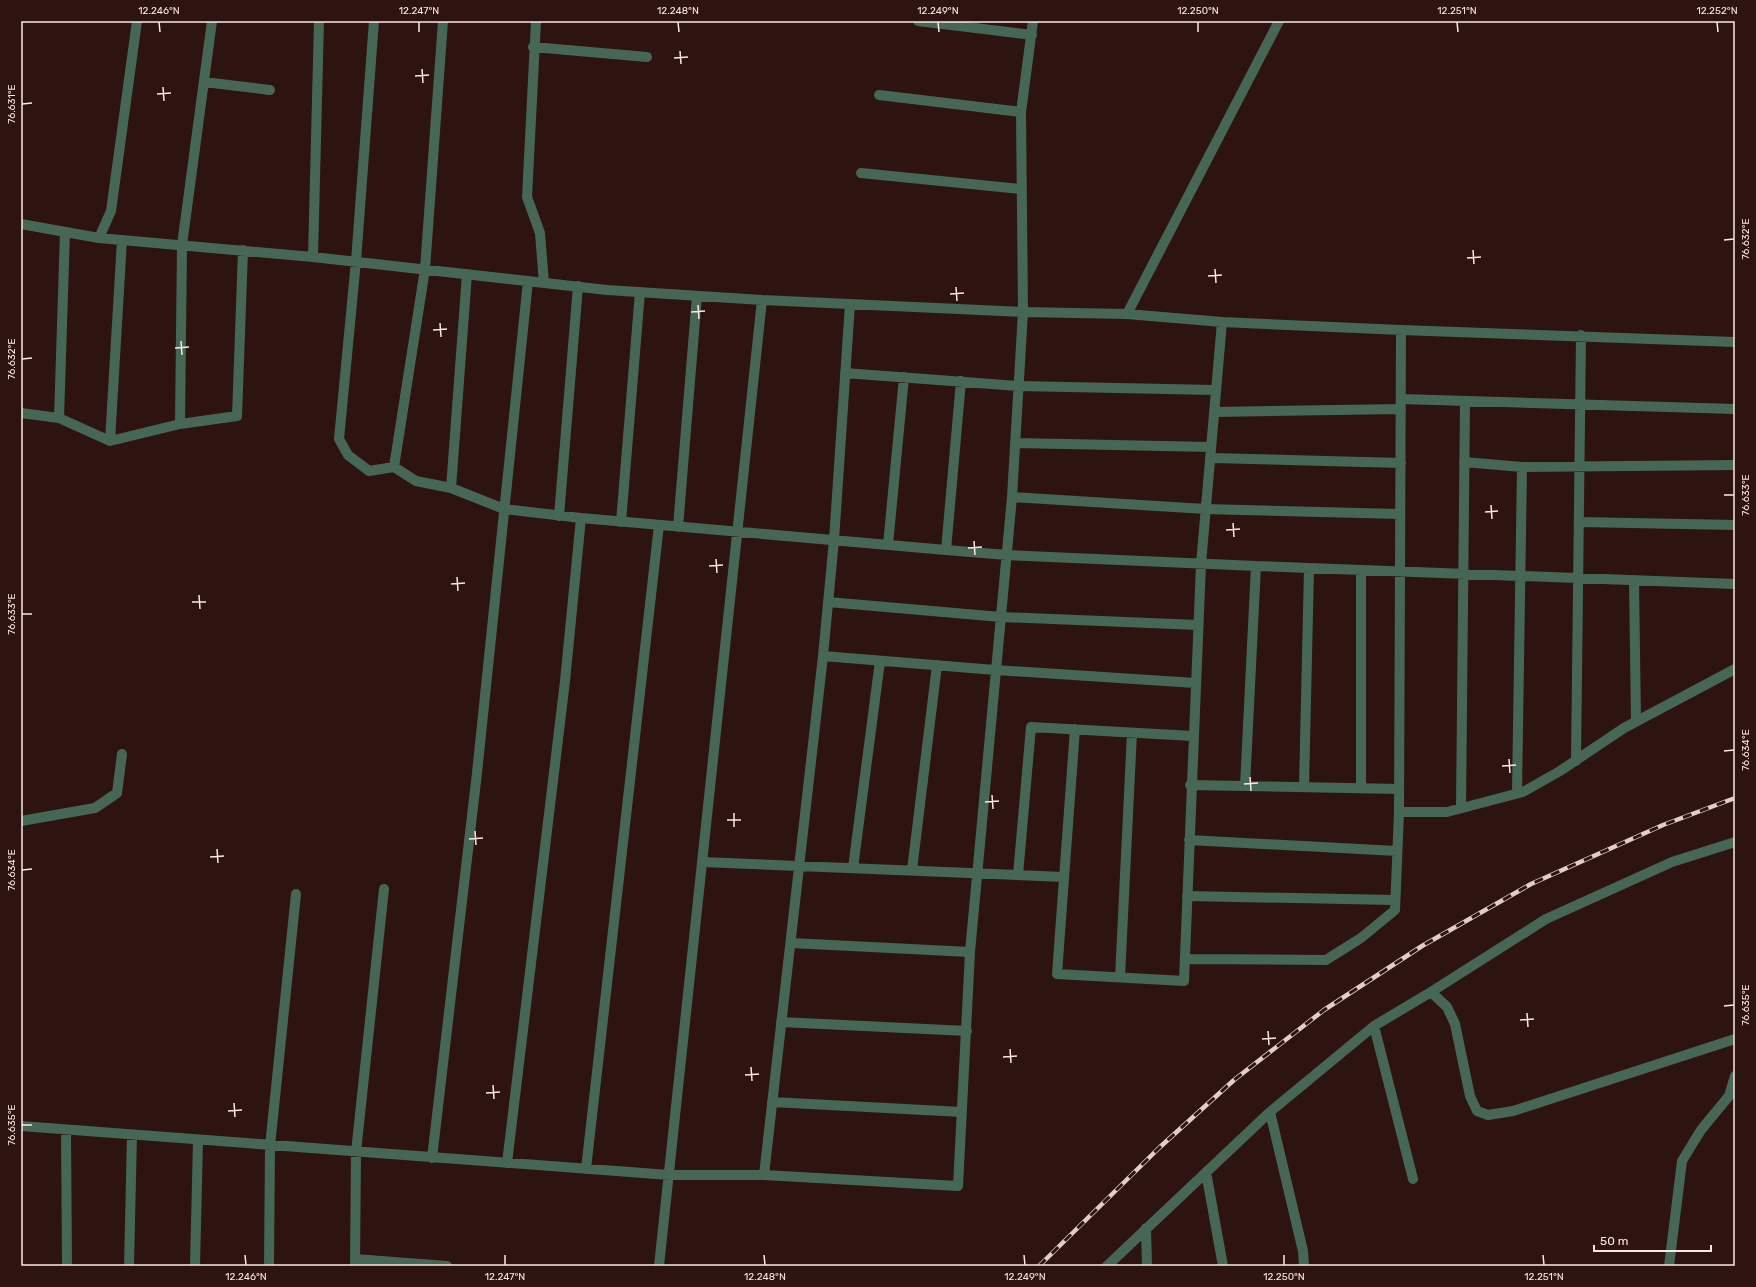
<svg xmlns="http://www.w3.org/2000/svg" width="1756" height="1287" viewBox="0 0 1756 1287" font-family="Rubik,sans-serif">
<style>
.lines{fill:none;stroke-linecap:round;stroke-linejoin:round}
.minor{stroke:#466756;stroke-width:10}
.rail-casing{stroke:#e1cdc9;stroke-width:4.5}
.rail{stroke:#2e1410;stroke-width:3;stroke-dasharray:9;stroke-linecap:butt}
.ticks{fill:none;stroke:#fbe8e4;stroke-width:1.5}
.neatline{fill:none;stroke:#fbe8e4;stroke-width:1.5}
.ticks-label{font-size:10px;text-anchor:middle;fill:#fbe8e4}
</style>
<rect width="100%" height="100%" fill="#2e1410"/>
<g class="lines">
<path class="minor" d="M374,21L356,261L339,439L348,455L369,471L394,467L416,481L451,488L504,509L581,518L946,550L1007,555L1256,566L1735,584
M536,21L527,197L540,233L544,283
M918,21L1032,35
M533,47L647,57
M204,82L270,90
M879,95L1021,112
M861,173L1020,189
M21,224L99,238L313,257L607,290L762,300L1023,312L1127,314L1222,322L1401,330L1735,342
M99,238L111,211L137,21
M313,257L319,21
M1127,314L1279,21
M845,373L1018,386L1216,390
M1401,399L1735,409
M1214,412L1401,409
M21,413L59,418L110,441L180,424L237,416L243,250
M59,418L65,232
M180,424L182,245L212,21
M110,441L122,240
M1015,443L1211,447
M1210,458L1401,463
M1464,462L1522,467L1735,465
M394,467L425,269L443,21
M451,488L467,274
M1012,497L1205,509L1400,514
M559,516L578,286
M621,522L640,292
M1579,522L1735,525
M678,527L697,296
M888,545L904,377
M946,550L961,381
M1634,581L1636,722
M828,602L1001,617L1198,625
M823,656L995,670L1195,683
M1075,729L1057,974L1184,981L1201,564L1222,322
M1576,761L1581,335
M1190,785L1399,789
M1245,786L1256,566
M1304,787L1309,569
M1361,788V571
M1517,793L1522,467
M1461,808L1465,401
M1399,812H1447L1523,792L1560,771L1624,728L1735,669
M21,821L95,808L117,793L122,754
M1189,840L1397,851
M702,862L1064,877
M853,868L880,661
M912,870L937,665
M1018,875L1031,727L1193,736
M1187,896L1395,900
M791,943L970,952
M1185,959L1326,960L1361,938L1395,910L1399,812L1401,330
M1120,977L1132,733
M1431,992L1447,1007L1455,1024L1470,1096L1477,1111L1488,1115L1513,1111L1735,1039
M781,1022L967,1031
M1374,1026L1413,1179
M772,1102L962,1112
M1270,1112L1303,1251L1304,1266
M21,1126L669,1175H764L958,1186L970,952L1012,497L1023,312L1021,112L1033,21
M66,1130L67,1266
M432,1158L477,773L528,281
M507,1163L565,681L581,518
M586,1169L659,525
M1206,1172L1223,1266
M764,1175L823,656L834,540L850,304
M1146,1228L1147,1266
M355,1259L447,1266
M129,1266L132,1135
M195,1266L198,1140
M269,1266L270,1146L296,894
M355,1266L356,1152L384,889
M659,1266L762,300
M1107,1266L1270,1112L1374,1026L1431,992L1546,919L1672,862L1735,842
M1669,1266L1682,1161L1701,1130L1729,1096L1735,1076"/>
<defs>
<path id="rail" d="M1039,1266L1160,1147L1234,1080L1324,1010L1422,946L1531,884L1663,825L1735,798"/>
</defs>
<use href="#rail" class="rail-casing"/>
<use href="#rail" class="rail"/>
</g>
<path class="ticks" d="M159,22L160,32M419,22V32M678,22L679,32M938,22L939,32M1198,22V32M1457,22L1458,32M1717,22L1718,32M680,51L681,64M674,58L688,57M422,69L423,83M415,76L429,75M163,87L164,101M157,94L171,93M22,104L32,103M1724,240L1734,239M1473,250L1474,264M1467,258L1481,257M1215,269L1216,283M1208,276L1222,275M956,287L957,301M950,294L964,293M698,305L699,319M691,312L705,311M440,323L441,337M433,330L447,329M181,341L182,355M175,348L189,347M22,359L32,358M1724,495H1734M1491,505L1492,519M1485,512L1498,511M1233,523L1234,537M1226,530L1240,529M974,541L975,555M968,548L982,547M716,559L717,573M709,566L723,565M457,577L458,591M451,584L465,583M199,595L200,609M192,602H206M22,614H32M1724,751L1734,750M1509,759L1510,773M1502,766L1516,765M1250,777L1251,791M1244,784L1258,783M992,795L993,809M985,802L999,801M734,813V827M727,820H741M475,831L476,845M469,839L483,838M217,849L218,863M210,857L224,856M22,870L32,869M1724,1006L1734,1005M1527,1013L1528,1027M1520,1020L1534,1019M1268,1031L1269,1045M1262,1039L1276,1038M1010,1049L1011,1063M1003,1057L1017,1056M751,1067L752,1081M745,1075L759,1074M493,1085L494,1099M486,1093L500,1092M234,1103L235,1117M228,1111L242,1110M22,1125H32M245,1255L246,1265M505,1255V1265M764,1255L765,1265M1024,1255L1025,1265M1284,1255V1265M1543,1255L1544,1265"/>
<rect width="1756" height="1287" fill="none" stroke="#2e1410" stroke-width="44"/>
<path d="M1594 1245v6h117v-6" fill="none" stroke="#fbe8e4" stroke-width="2"/>
<text x="1600" y="1245" font-size="12" fill="#fbe8e4" stroke="#2e1410" stroke-width="3" paint-order="stroke">50 m</text>
<rect x="22" y="22" width="1712" height="1243" class="neatline"/>
<g class="ticks-label">
<text x="159" y="14">12.246°N</text>
<text x="419" y="14">12.247°N</text>
<text x="678" y="14">12.248°N</text>
<text x="938" y="14">12.249°N</text>
<text x="1198" y="14">12.250°N</text>
<text x="1457" y="14">12.251°N</text>
<text x="1717" y="14">12.252°N</text>
<text transform="translate(11 104) rotate(-90)" y="4">76.631°E</text>
<text transform="translate(1745 239) rotate(-90)" y="4">76.632°E</text>
<text transform="translate(11 359) rotate(-90)" y="4">76.632°E</text>
<text transform="translate(1745 495) rotate(-90)" y="4">76.633°E</text>
<text transform="translate(11 614) rotate(-90)" y="4">76.633°E</text>
<text transform="translate(1745 750) rotate(-90)" y="4">76.634°E</text>
<text transform="translate(11 870) rotate(-90)" y="4">76.634°E</text>
<text transform="translate(1745 1005) rotate(-90)" y="4">76.635°E</text>
<text transform="translate(11 1125) rotate(-90)" y="4">76.635°E</text>
<text x="246" y="1280">12.246°N</text>
<text x="505" y="1280">12.247°N</text>
<text x="765" y="1280">12.248°N</text>
<text x="1025" y="1280">12.249°N</text>
<text x="1284" y="1280">12.250°N</text>
<text x="1544" y="1280">12.251°N</text>
</g>
</svg>
